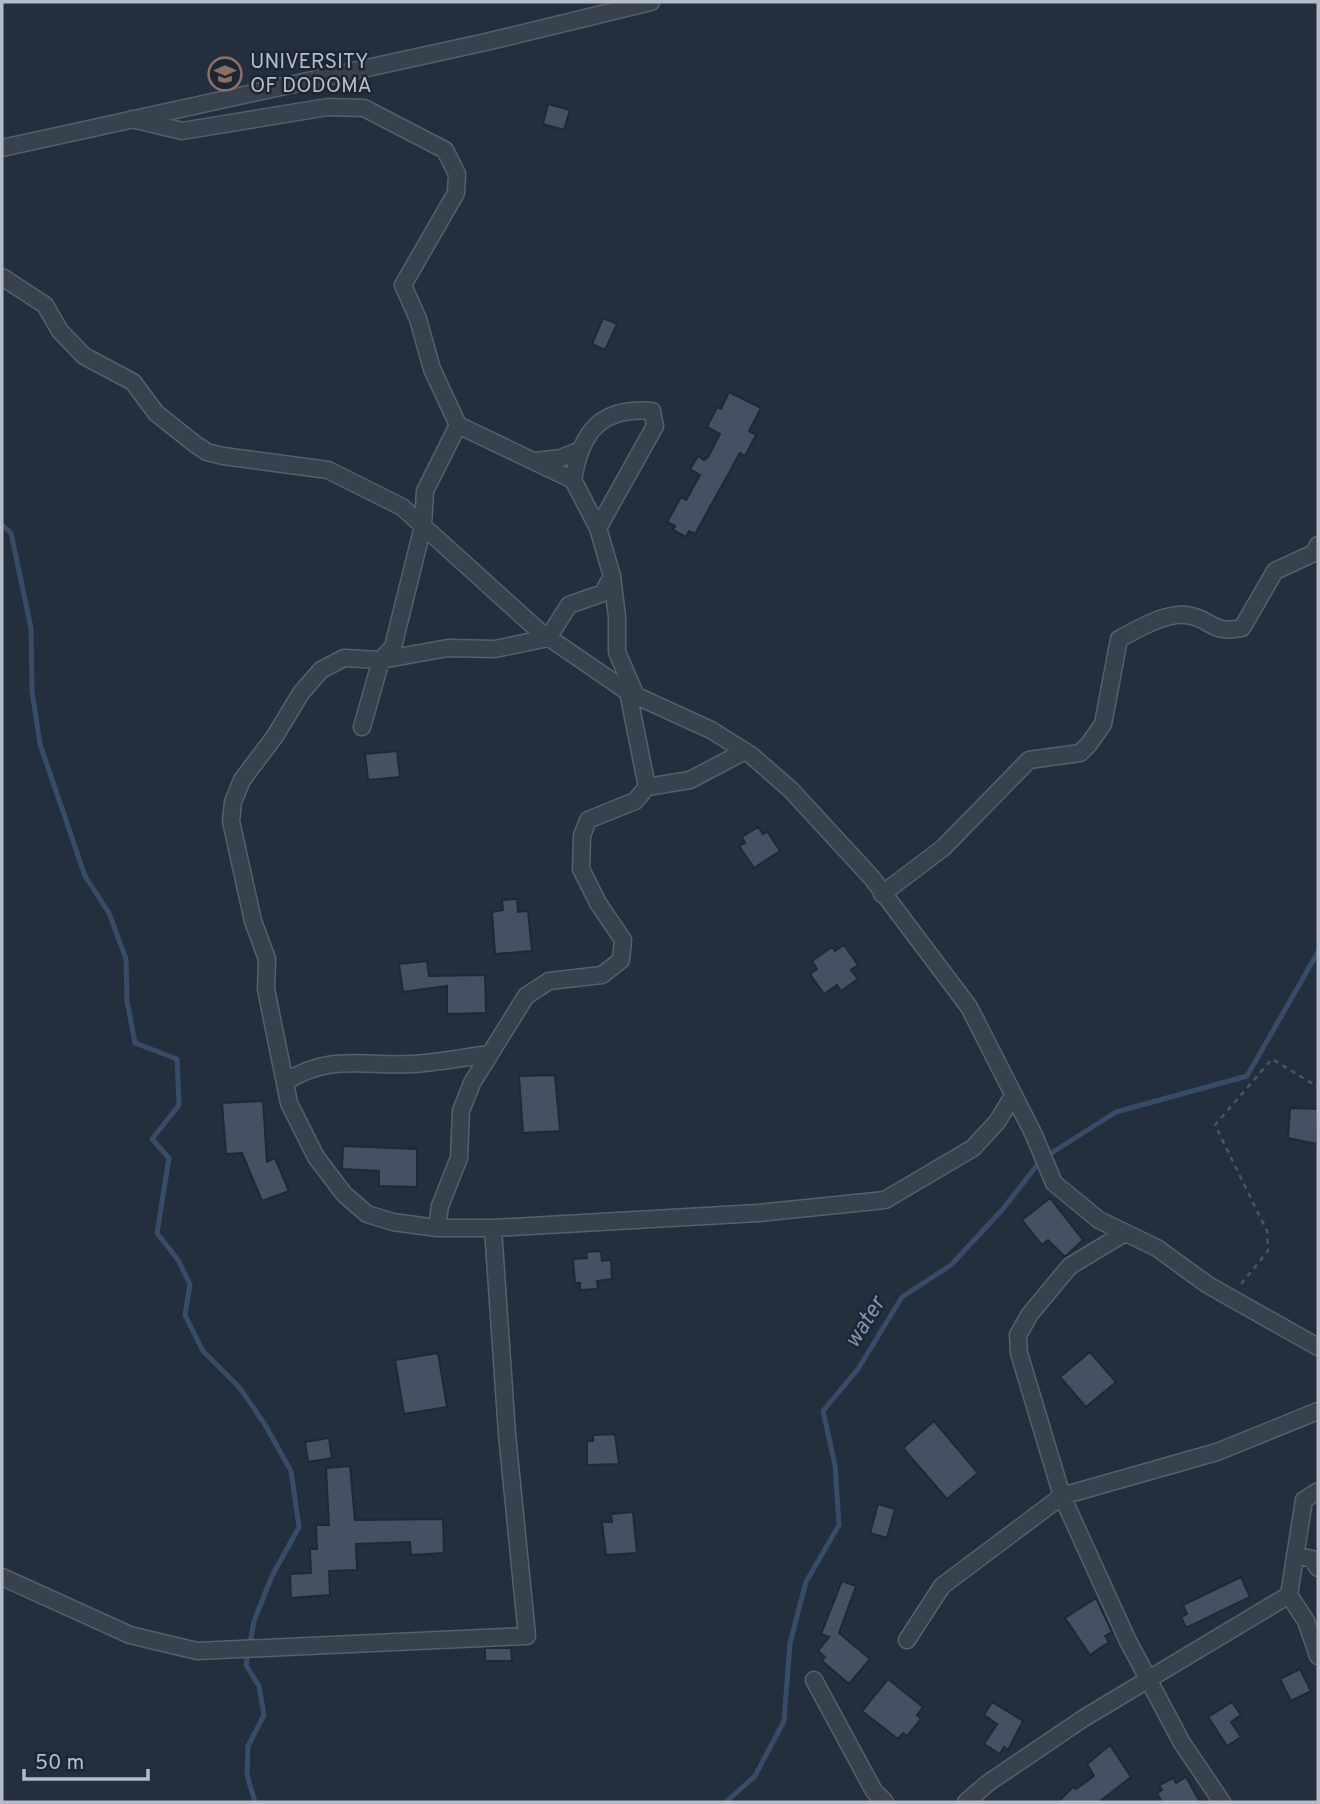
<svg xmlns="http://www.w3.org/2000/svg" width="1320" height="1804" viewBox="0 0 1320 1804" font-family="Overpass,sans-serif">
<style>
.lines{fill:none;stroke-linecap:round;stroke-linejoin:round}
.stream{stroke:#394c67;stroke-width:5}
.building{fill:#455162;stroke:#1f2835;stroke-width:2}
.minor-casing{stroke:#565f6c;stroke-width:19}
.path{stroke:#44595c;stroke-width:2.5;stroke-dasharray:5 5;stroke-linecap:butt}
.minor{stroke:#38414e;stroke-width:16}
.labels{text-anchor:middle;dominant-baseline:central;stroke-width:5;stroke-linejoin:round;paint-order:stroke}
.poi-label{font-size:21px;fill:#b4bcc9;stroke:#1d2633;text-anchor:start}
.water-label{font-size:23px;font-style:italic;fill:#7c92b1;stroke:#1d2633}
</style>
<rect width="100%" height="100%" fill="#242f3e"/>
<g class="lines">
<path class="stream" d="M2,525L11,533L31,628L32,691L40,744L85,876L109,913L126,959L127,1001L135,1043L177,1059L179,1105L152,1139L169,1158L157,1233L178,1260L190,1284L185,1315L203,1351L239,1387L264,1423L291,1471L299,1527L272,1576L254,1621L246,1665L259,1686L264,1715L248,1746L247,1775L255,1802
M726,1802L755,1776L784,1721L790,1643L806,1582L839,1525L835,1465L823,1411L858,1369L902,1297L951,1265L1002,1210L1042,1159L1116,1112L1247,1076L1318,952"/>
</g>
<path class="building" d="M548,104L570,110L564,130L543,124Z
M603,318L617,324L605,350L592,344Z
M729,392L761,408L749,431L756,435L745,456L740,453L695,534L689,531L686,537L673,530L675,526L667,522L681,497L686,500L700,475L690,469L698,456L704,460L708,457L720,434L707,427L717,407L721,409Z
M397,751L400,777L368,780L365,754Z
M758,827L763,834L767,831L780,851L754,868L739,846L745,843L742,837Z
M517,899L518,912L528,911L532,951L495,954L492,912L503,910L502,900Z
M844,945L858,965L851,970L858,979L841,991L837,985L824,994L810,974L817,969L812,961L832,947L835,951Z
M427,961L429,976L485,975L486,1013L447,1014V986L403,992L399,964Z
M555,1075L560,1131L523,1133L519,1076Z
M263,1101L267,1162L275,1158L289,1191L262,1201L242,1153L226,1154L222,1103Z
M1290,1108L1318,1109L1317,1144L1288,1138Z
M343,1146L417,1149V1187L379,1186V1171L342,1169Z
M1050,1198L1083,1240L1065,1257L1048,1240L1042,1245L1022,1220Z
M601,1251L602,1261L611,1260L612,1279L597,1281L598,1289L580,1290V1283H575L573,1259L587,1258L586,1252Z
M1090,1352L1116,1382L1086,1407L1060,1377Z
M438,1353L447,1407L404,1414L395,1360Z
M934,1421L978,1473L947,1499L903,1448Z
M615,1434L619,1464L587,1465V1441H593V1435Z
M329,1438L332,1458L308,1462L305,1442Z
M350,1466L355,1520L443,1519L444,1553L411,1555L410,1542L356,1544L357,1570L329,1571L330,1595L291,1598L290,1574L311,1573L310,1549H317L316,1525H329L326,1468Z
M878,1504L895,1509L887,1538L870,1533Z
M633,1512L637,1553L606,1555L602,1522H612L611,1514Z
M1241,1577L1250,1597L1186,1628L1181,1617L1187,1614L1183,1605Z
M842,1581L856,1586L839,1633L870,1659L849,1684L822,1661L825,1657L818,1651L829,1637L821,1634Z
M1096,1598L1112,1632L1105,1636L1109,1642L1090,1655L1065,1618Z
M485,1648H511L512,1661H485Z
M1300,1669L1311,1691L1291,1701L1280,1679Z
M888,1679L923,1707L917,1715L921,1719L907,1736L903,1733L898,1739L862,1711Z
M992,1702L1023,1721L1008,1750L1004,1747L1000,1754L984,1744L997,1724L984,1715Z
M1232,1702L1241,1715L1231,1722L1241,1737L1227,1746L1208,1717Z
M1110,1745L1131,1777L1099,1802H1058L1073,1787L1076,1789L1094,1776L1087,1764Z
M1186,1777L1200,1802H1162L1157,1793L1162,1790L1159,1785L1173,1778L1176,1783Z"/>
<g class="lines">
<defs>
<path id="minor" d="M132,119L182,131L328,107L364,108L445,150L457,174L456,193L403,285L418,319L432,369L458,425L425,491L423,526L393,647L381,660L362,727
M2,148L486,42L651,2
M2,277L45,305L60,331L84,356L133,382L156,413L195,444L207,452L223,456L328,470L402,507L539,631L628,692L647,787L635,801L588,820L582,836L581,869L598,903L623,940L621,960L602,975L549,981L526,996L472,1083L461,1111L459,1158L440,1206L437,1228
M458,425L573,480L598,528L612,576L603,593L569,605L548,638L495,649L448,648L381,660L344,658L321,670L301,693L275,736L242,780L233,802L231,821L253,921L267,959L266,989L289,1103L316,1157L344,1194L367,1214L393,1222L437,1228H493
M536,461L561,458L578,451
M573,480C581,432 600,407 652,411L655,426L598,528
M612,576L617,617V652L636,696
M628,692L711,730L751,755L791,790L872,878L969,1007L1033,1133L1054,1183L1099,1220L1157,1248L1208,1285L1318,1347
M647,787L690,780L745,751
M882,894L943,848L1029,760L1080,753L1089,744L1103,724L1119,639C1138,629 1164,613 1186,615C1210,617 1211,635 1242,628L1275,571L1314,553L1318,545
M285,1082C330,1054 360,1066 410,1064C437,1063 464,1057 490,1054
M1123,1234L1070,1266L1030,1314L1018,1335L1019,1353L1062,1496L1217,1452L1318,1411
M1318,1491L1304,1500L1289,1595L1306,1621L1318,1656
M1295,1555L1312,1559L1318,1568
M2,1577L130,1635L197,1651L527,1636L507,1434L493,1228L758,1213L885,1200L973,1148L997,1122L1013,1096
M907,1640L942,1586L1062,1496L1128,1641L1182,1743L1222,1802
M814,1680L874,1791L885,1802
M966,1802L988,1783L1084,1718L1289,1595"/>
</defs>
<use href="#minor" class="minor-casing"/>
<path class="path" d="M1241,1284L1268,1251L1267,1231L1215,1125L1272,1059L1318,1087"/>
<use href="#minor" class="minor"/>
</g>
<defs>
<symbol id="university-ring" viewBox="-11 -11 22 22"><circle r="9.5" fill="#1d2633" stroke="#8d6e63" stroke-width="1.5"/><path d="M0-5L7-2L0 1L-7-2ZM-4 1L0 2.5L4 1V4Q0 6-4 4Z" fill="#8d6e63"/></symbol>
</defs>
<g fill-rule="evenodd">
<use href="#university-ring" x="206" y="55" width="38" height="38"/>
</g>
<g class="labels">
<g class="poi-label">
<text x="250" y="62">UNIVERSITY<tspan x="250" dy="24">OF DODOMA</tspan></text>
</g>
<g class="water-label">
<text transform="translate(866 1323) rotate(-58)">water</text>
</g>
</g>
<rect width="1320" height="1804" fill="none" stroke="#b4bcc9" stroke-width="7"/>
<path d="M24 1769v10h124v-10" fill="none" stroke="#b4bcc9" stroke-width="3.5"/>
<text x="35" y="1769" font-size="21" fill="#b4bcc9" stroke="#1d2633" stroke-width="5" paint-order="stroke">50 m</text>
</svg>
